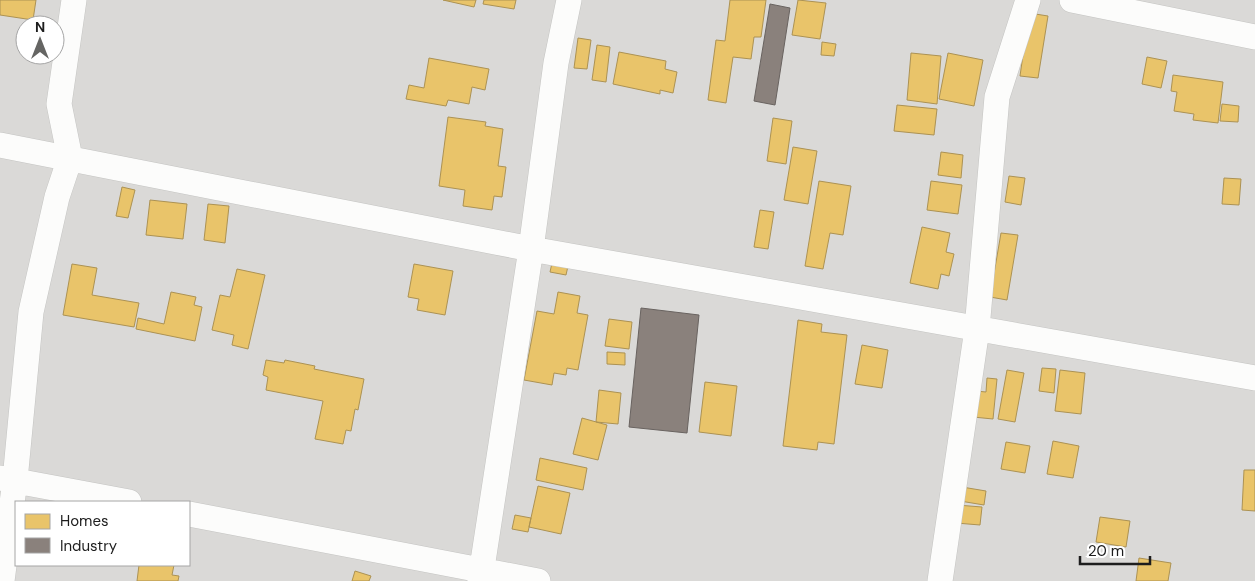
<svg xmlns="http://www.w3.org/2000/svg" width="1255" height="581" viewBox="0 0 1255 581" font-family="'DM Sans',sans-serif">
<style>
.residential{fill:#dad9d7;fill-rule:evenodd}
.homes{fill:#e9c46a;stroke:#ac9253}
.industry{fill:#8a817c;stroke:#696360}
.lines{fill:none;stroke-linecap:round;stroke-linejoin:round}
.minor-casing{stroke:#c4c4c2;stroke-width:26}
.minor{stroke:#fcfcfb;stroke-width:25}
</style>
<rect width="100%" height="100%" fill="#ebeae6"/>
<path class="residential" d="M0,0H1255V581H0ZM25,25H55V55H25ZM16,502H189V565H16Z"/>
<path class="homes" d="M0,0H36L33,20L0,15Z
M443,0H476L474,7Z
M484,0H516L514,9L483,4Z
M730,0H766L761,37H754L751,59L733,57L726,103L708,100L716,40L725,41Z
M798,0L826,3L820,39L792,35Z
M1029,13L1048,16L1038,78L1020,76Z
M578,38L591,40L587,69L574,68Z
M822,42L836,44L834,56L821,55Z
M597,45L610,47L606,82L592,80Z
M619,52L666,61L665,69L677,72L673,93L660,90V94L613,84Z
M911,53L941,56L937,104L907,100Z
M948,53L983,60L974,106L939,99Z
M1147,57L1167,61L1161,88L1142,84Z
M429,58L489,69L485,90L472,87L469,104L448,100L446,106L406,99L409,85L424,88Z
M1173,75L1223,82L1218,123L1193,120L1194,114L1174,111L1177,92L1171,91Z
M1222,104L1239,106L1238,122L1220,121Z
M897,105L937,109L934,135L894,131Z
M448,117L486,122L485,126L503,129L498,166L506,167L502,197L494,196L492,210L463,206L465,190L439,186Z
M773,118L792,121L786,164L767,161Z
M793,147L817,151L808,204L784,200Z
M941,152L963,155L961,178L938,175Z
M1009,176L1025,178L1021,205L1005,202Z
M1224,178L1241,179L1239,205L1222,204Z
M819,181L851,186L843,235L830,233L823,269L805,266Z
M931,181L962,185L958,214L927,210Z
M122,187L135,190L128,218L116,216Z
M150,200L187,204L183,239L146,235Z
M208,204L229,206L225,243L204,240Z
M760,210L774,212L768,249L754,247Z
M922,227L950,233L946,252L954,254L949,276L941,274L938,289L910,283Z
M1001,233L1018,235L1007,300L990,297Z
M552,263L568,266L566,275L550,272Z
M72,264L97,268L92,295L139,303L134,327L63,315Z
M414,264L453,271L445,315L417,310L419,299L408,297Z
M237,269L265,275L248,349L232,345L234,335L212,330L220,295L230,297Z
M171,292L196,297L194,305L202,307L195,341L136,329L138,318L164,324Z
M558,292L580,296L577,313L588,315L578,370L567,368L566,375L554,373L552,385L524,380L537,311L554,314Z
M609,319L632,322L629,349L605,346Z
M798,320L822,324L821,332L847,335L834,444L818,442L817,450L783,446Z
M862,345L888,350L882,388L855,384Z
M607,352L625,353V365L607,364Z
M266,360L284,363L285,360L315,366L314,369L364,379L358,410L355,409L351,431L346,430L343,444L315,439L323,401L266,390L268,377L263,375Z
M1042,368L1056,369L1054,393L1039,391Z
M1007,370L1024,373L1015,422L998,419Z
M1060,370L1085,373L1081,414L1055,411Z
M987,378L997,379L993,419L973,417L976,391L986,392Z
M705,382L737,386L731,436L699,432Z
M599,390L621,393L618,424L596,422Z
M582,418L607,425L598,460L573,454Z
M1053,441L1079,446L1073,478L1047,474Z
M1006,442L1030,446L1025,473L1001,469Z
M540,458L587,468L583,490L536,480Z
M1244,470H1255V511L1242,510Z
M538,486L570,493L561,534L529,527Z
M962,487L986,491L984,505L960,501Z
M957,505L982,507L980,525L956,523Z
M515,515L531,518L528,532L512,529Z
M1100,517L1130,521L1126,547L1096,542Z
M1139,558L1171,563L1168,581H1136Z
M139,565H174L172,575L179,576L178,581H137Z
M355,571L371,576L369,581H352Z"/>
<path class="industry" d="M770,4L790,8L775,105L754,101Z
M641,308L699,315L687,433L629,427Z"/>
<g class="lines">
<defs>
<path id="minor" d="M1072,0L1255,37
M0,145L531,249L1255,378
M0,478L129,502
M189,514L538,581
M2,581L15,480L31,312L57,197L70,158L59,104L74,0
M480,581L531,249L556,63L569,0
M940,581L977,329L997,97L1028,0"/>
</defs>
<use href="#minor" class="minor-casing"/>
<use href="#minor" class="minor"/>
</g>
<rect x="15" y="501" width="175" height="65" fill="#ffffff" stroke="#a5a5a5"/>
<rect x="25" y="514" width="25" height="15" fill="#e9c46a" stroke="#a5a5a5"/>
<text x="60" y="526" font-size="15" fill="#1d1d1d">Homes</text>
<rect x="25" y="538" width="25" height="15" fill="#8a817c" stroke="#a5a5a5"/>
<text x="60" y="551" font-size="15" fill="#1d1d1d">Industry</text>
<g transform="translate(40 40)"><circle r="24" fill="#ffffff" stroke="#a5a5a5"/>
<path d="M0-4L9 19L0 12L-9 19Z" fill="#656563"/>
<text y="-8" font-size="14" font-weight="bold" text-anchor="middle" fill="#1d1d1d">N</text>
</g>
<path d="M1080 556v8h70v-8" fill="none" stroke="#1d1d1d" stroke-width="2.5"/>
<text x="1088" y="556" font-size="15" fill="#1d1d1d" stroke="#ffffff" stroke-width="4" paint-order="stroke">20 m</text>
</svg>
